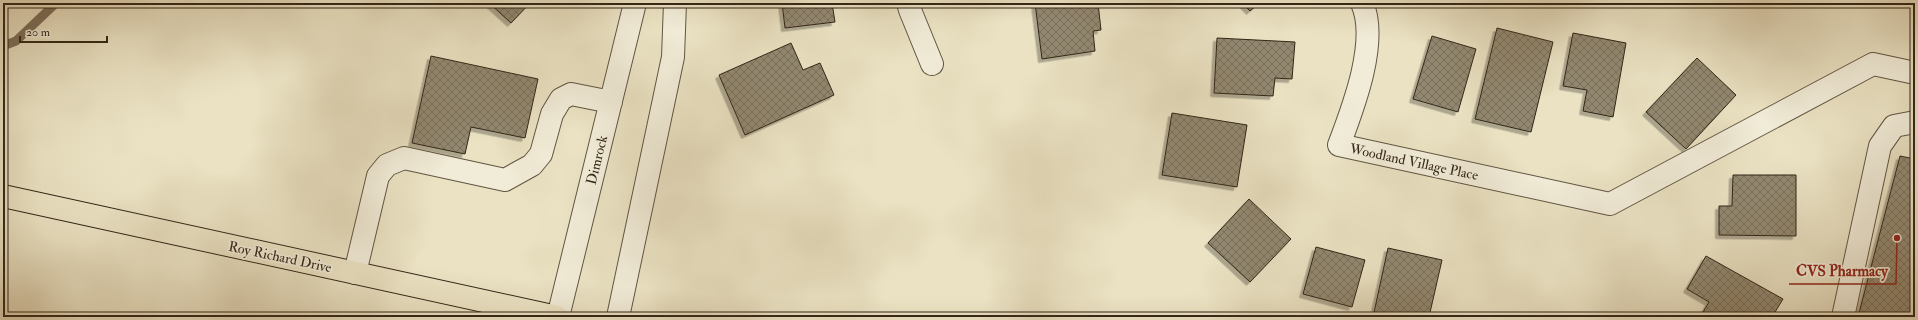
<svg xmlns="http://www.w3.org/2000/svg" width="1918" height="320" viewBox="0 0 1918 320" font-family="'IM FELL Double Pica',serif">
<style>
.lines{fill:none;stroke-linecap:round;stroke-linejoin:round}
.stream{stroke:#7c705b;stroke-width:9}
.building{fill:url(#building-cross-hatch);stroke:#332617;filter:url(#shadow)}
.minor-casing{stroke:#615542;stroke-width:24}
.major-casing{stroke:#332617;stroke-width:24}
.minor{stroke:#f1ecd8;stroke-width:22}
.major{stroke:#eae2c3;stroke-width:22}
.labels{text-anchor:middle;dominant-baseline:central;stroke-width:3.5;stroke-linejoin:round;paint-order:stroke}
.street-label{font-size:14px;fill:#332617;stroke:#f1ecd8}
.leader{fill:none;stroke:#8f2418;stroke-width:1.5}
.callout-dot{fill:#8f2418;stroke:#f1ecd8;stroke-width:1.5}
.callout-label{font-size:15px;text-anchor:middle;font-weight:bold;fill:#8f2418;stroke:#f1ecd8;stroke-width:3.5;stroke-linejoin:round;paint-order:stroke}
</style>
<defs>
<pattern id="building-cross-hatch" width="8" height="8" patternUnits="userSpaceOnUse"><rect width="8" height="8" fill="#928870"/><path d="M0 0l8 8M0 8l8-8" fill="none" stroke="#786f5b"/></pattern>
<filter id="shadow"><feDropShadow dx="-3.5" dy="3.5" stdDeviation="0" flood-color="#0004"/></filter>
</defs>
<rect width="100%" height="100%" fill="#eae2c3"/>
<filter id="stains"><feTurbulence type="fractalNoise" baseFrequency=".005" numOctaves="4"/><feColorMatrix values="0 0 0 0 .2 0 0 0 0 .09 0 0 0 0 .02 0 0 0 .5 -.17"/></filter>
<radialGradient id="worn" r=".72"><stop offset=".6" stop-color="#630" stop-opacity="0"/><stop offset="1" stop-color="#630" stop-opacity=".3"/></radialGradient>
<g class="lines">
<path class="stream" d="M3,46L16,41L56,3"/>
</g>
<path class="building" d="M489,3H530L511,23Z
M782,3H832L835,22L785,28Z
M1035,3H1098L1101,30L1093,31L1095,51L1042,59Z
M1242,3H1259L1250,11Z
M1497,28L1553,42L1531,132L1475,119Z
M1573,33L1626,43L1613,117L1583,111L1587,90L1563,86Z
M1432,36L1476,49L1458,112L1413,99Z
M1217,38L1295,42L1292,79L1275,78L1273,96L1214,93Z
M791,43L803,70L820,63L834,95L745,135L719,75Z
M431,56L538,79L525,138L471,127L465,154L412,143Z
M1697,58L1736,95L1686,149L1646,112Z
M1172,113L1247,125L1237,187L1162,175Z
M1900,156L1915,159V317H1858Z
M1733,175H1796V236L1719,235V206H1732Z
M1249,199L1291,239L1250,282L1208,243Z
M1316,247L1365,260L1352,307L1303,294Z
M1388,248L1442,260L1429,317H1373Z
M1706,256L1783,299L1772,317H1700L1709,302L1687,289Z"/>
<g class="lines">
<defs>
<path id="minor" d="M908,3L910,10L932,64
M1362,3C1379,41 1353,108 1339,145L1610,204L1873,64L1915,73
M355,273L378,176L387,165L404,158L505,180L532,165L541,154L552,114L561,99L571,94L611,102
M558,317L635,3
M618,317L673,57L675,3
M1843,317L1880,146L1894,126L1915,122"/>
<path id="major" d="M3,196L557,317"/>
</defs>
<use href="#minor" class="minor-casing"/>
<use href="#major" class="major-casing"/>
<use href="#minor" class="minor"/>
<use href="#major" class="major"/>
</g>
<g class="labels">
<g class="street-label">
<text transform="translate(597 160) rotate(-76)">Dimrock</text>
<text transform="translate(1414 162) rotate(12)">Woodland Village Place</text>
<text transform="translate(280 257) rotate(12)">Roy Richard Drive</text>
</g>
</g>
<path class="leader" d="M1897 238L1896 284H1789"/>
<circle class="callout-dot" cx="1897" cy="238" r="4"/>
<g class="callout-label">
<text x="1842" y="276">CVS Pharmacy</text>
</g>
<rect width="1918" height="320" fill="none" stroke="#eae2c3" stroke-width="16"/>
<rect x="4" y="4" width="1910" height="312" fill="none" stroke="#332617" stroke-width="2"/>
<rect x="8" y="8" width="1902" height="304" fill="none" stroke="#332617"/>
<path d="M20 36v6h87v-6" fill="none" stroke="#332617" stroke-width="2"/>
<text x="26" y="36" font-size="12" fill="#332617" stroke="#f1ecd8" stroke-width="3" paint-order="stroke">20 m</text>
<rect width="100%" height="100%" filter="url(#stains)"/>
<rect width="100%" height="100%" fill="url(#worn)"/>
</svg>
